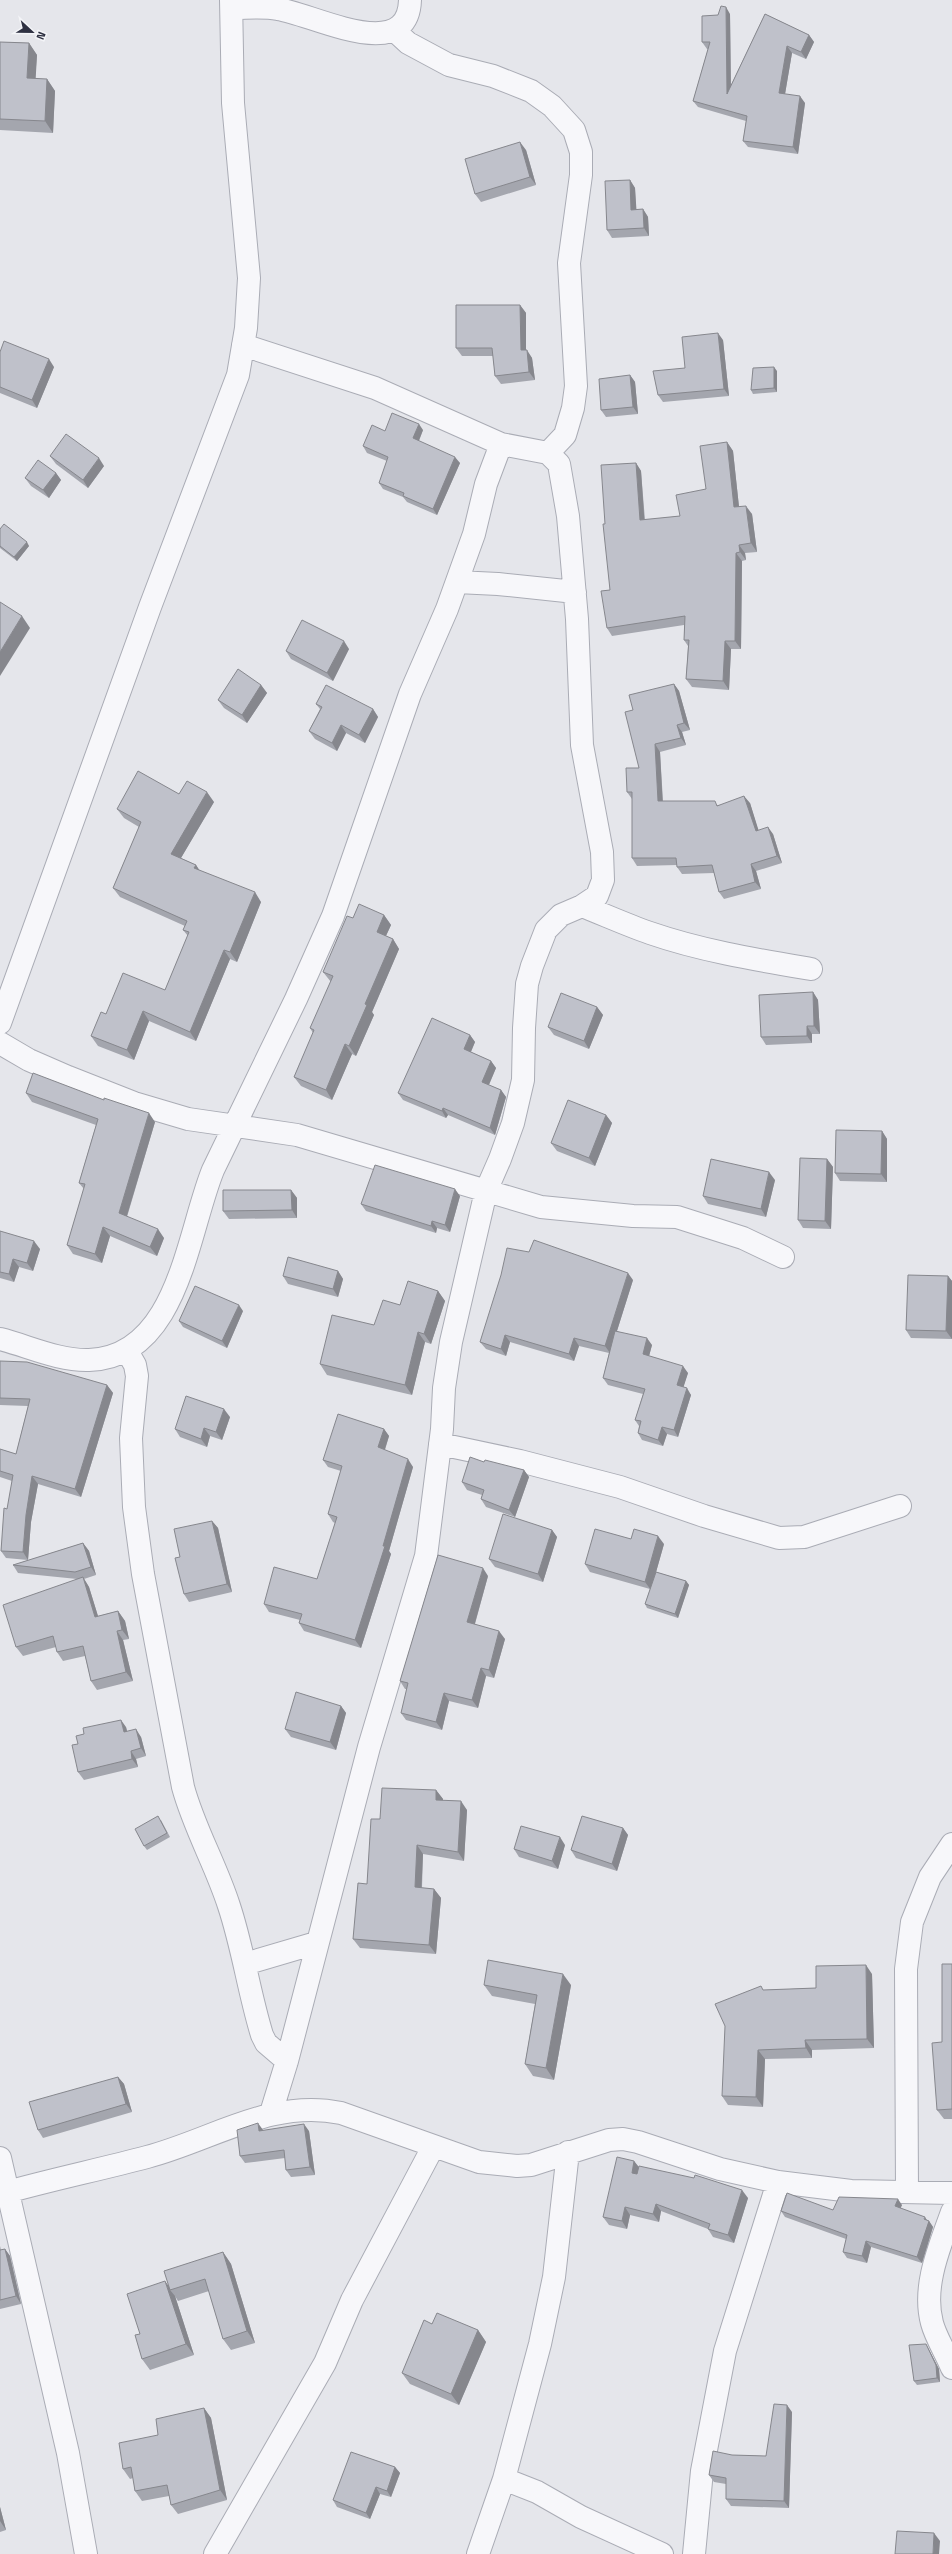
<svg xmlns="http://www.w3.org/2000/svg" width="952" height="2554" viewBox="0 0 952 2554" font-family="'Titillium Web',sans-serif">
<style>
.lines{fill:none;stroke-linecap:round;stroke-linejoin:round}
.minor-casing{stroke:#aaacb5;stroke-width:24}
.minor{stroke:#f7f7fa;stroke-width:22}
.wall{fill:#a4a6ae}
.shaded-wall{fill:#86878d}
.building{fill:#bfc1ca;stroke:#86878d}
</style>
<rect width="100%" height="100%" fill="#e5e6eb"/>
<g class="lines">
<defs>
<path id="minor" d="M232,8C247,8 264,6 278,9C313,14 408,66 410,0
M395,31L408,43L449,65L493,76L531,91L552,106L574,130L581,152V175L569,263L576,386L573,408L565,435L548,453
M243,345L375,388L501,444L548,453L559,464L568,516L577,619L582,745L602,852L603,880L597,896L582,906L561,915L546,930L532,966L527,984L524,1028L523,1080L513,1123L500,1159L486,1191L451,1342L444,1388L442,1429L426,1556L369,1747L287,2061L271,2113
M457,582L498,584L575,592
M582,906C605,915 627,925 650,933C702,951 758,960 811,969
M0,1023L150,607L238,375L246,328L249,278L233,103L231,0
M0,1043L29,1060L68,1077L134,1103L188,1119L297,1135L541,1207L633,1216L677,1217L743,1238L783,1257
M0,1339C28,1346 59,1361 89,1360C178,1357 187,1234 213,1170L296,999L333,916L410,694L447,609L474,534L486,484L501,444
M127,1351L135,1365L137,1376L131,1438L134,1507L143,1574L183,1787C194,1828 216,1865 229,1906C243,1948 249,1993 262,2035L266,2043L287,2061
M440,1444L520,1461L620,1487L704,1516L779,1538L804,1537L900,1506
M245,1964L316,1943
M0,2158L68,2453L86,2554
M907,2192L906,1969L912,1922L930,1877L952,1844
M0,2194C49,2180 98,2170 147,2157C212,2140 272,2098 341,2113L479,2162L517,2166L531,2165L609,2140L623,2139L638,2142L720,2169L778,2182L851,2191L952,2193
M952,2212C940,2246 922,2286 932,2323C936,2338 946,2353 952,2368
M504,2479L537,2492L581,2517L662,2554
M215,2554L325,2363L352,2300L433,2147
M478,2554L504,2479L540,2344L554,2277L568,2152
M694,2554L702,2471L725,2351L778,2182"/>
</defs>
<use href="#minor" class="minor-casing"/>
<use href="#minor" class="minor"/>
</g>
<path class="wall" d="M730,14L731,85L765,14L809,35L814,42L806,59L792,53L785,94L805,103L798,154L748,147L743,141L746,121L698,107L693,101L708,49H707L702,42L718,15Z
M0,42L29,43L37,55L35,79H47L55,91L53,133L0,130Z
M526,150L536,185L481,202L475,194Z
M630,180L635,188L636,210L643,209L648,217L649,236L612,238L607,230Z
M520,305L526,313V350L532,358L535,380L501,384L495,376L493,356H462L456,348Z
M723,340L729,396L663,402L658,395Z
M0,352L54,367L37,408L0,393Z
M777,371V392L753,394L751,390Z
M630,375L635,382L638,414L606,417L601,410Z
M423,430L419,441L460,463L437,515L407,502L403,497L383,489L379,483L387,461L367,453L363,446L385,431Z
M727,442L733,451L739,507L752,514L757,552L745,553L746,560L742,561L741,649H731L729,690L692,687L686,679L688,646L684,640V625L612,636L607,628L610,590L605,524L636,463L641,471L645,520L680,516L706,489Z
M50,456L104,466L88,488L56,464Z
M56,473L61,480L49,498L31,486L25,478Z
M0,529L29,546L17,561L0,548Z
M349,649L333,681L291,659L286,651Z
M674,684L679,691L690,730L682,732L686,745L660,752L663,801L718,805L750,803L758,830L773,834L782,863L756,871L761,889L724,899L719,892L714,873L682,874L677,867V865L637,866L632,858V799L627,792L639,768L633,710Z
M261,685L267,693L247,723L224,708L218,700Z
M316,704L373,709L378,717L365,743L346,733L337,751L315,739L309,731L320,709Z
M179,794L214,802L181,858L196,865L199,870L261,902L237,962L230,959L196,1041L149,1021L134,1060L98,1046L91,1036L106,1014L165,990L188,936L183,930L185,926L120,897L113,888L139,827L124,818L117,809Z
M384,915L391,925L386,936L393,939L399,949L372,1012L374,1015L356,1056L352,1054L332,1100L301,1086L294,1077L313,1033L310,1028L331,982L323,972L353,918Z
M813,992L818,1000L820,1034H812V1043L766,1045L761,1037Z
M597,1007L603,1015L589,1049L554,1035L548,1027Z
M470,1035L475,1042L471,1052L491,1061L496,1068L489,1085L501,1090L506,1097L495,1135L448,1115L446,1118L403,1100L398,1093Z
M26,1093L155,1122L127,1217L164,1238L157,1256L110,1236L102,1263L73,1254L67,1245L84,1189L79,1183L96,1125L32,1102Z
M606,1115L612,1123L595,1166L557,1151L551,1143Z
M882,1131L887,1139V1182L840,1181L835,1173Z
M827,1159L833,1167L831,1229L803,1228L798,1220Z
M775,1180L766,1217L708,1204L703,1196Z
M291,1190L297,1198V1218L229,1219L223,1211Z
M460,1196L450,1232L437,1228L436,1233L366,1211L361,1204Z
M0,1231L40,1249L33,1271L19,1267L14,1282L0,1278Z
M338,1271L343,1279L338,1297L288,1284L283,1276Z
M948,1276L952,1281V1339L911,1338L906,1330Z
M633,1280L617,1331L652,1345L649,1356L688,1373L683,1387L691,1395L678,1437L667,1434L663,1446L642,1440L638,1433L639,1426L635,1420L643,1394L608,1385L603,1378L609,1353L579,1346L574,1361L510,1342L506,1356L486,1349L480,1342Z
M438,1291L445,1301L431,1344L425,1342L412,1395L327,1375L320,1364L374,1325L400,1305Z
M243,1311L227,1348L183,1327L179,1321Z
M0,1361L107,1385L113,1393L81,1497L38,1484L31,1522L28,1560L6,1558L1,1551L12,1481L0,1477V1449L16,1454L28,1406L0,1405Z
M230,1417L222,1440L210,1436L207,1447L180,1437L175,1429Z
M384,1429L389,1436L385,1450L413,1467L389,1551L391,1554L361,1648L304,1631L299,1623L300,1620L269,1612L264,1604L317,1579L335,1523L333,1522L328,1514L341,1471L328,1467L323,1460Z
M484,1462L524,1470L529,1477L515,1517L486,1507L481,1499L482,1495L467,1490L462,1482Z
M212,1521L218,1528L232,1592L189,1602L184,1594L180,1557Z
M552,1530L557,1537L543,1582L495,1567L489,1559Z
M83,1543L89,1551L96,1575L84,1579L89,1587L98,1616L118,1611L125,1621L129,1639L123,1640L133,1681L97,1690L91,1681L85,1656L63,1661L57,1652L56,1647L23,1656L16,1647L77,1579L18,1573L13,1565Z
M664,1544L656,1572L686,1581L689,1585L678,1618L647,1608L645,1604L650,1589L590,1572L585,1564Z
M488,1576L475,1624L505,1639L494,1678L486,1676L478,1708L449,1701L442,1730L406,1720L401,1713L407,1689H405L400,1681Z
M341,1706L346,1713L336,1750L291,1737L285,1729Z
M126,1727L127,1731L141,1737L146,1756L136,1759L138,1767L84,1780L78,1772V1744Z
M436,1790L443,1799V1800L467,1810L464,1861L423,1854L422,1888L434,1889L441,1898L436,1954L360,1948L353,1939L367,1884L380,1819Z
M161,1820L170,1837L147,1850L144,1846Z
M623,1828L628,1835L617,1871L576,1858L571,1850Z
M565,1845L558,1869L519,1857L514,1849Z
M952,1964V2119H944L937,2110L942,2042Z
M872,1974L874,2048L812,2050V2058L765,2059L763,2107L728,2105L722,2096L764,1990L816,1988Z
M484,1985H571L554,2080L533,2076L525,2064L535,2004L492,1996Z
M118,2077L124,2084L132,2112L43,2138L38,2130Z
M263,2130L309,2131L315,2175L291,2177L286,2170L285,2158L245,2163L240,2156Z
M634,2161L639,2167L748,2198L734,2243L713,2237L708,2229L661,2211L659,2222L630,2215L627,2229L609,2225L603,2217Z
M902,2205L900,2208L929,2221L933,2227L922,2263L871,2247L867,2263L847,2258L843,2252L846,2239L785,2217L781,2211L833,2210Z
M0,2246L1,2250L5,2249L10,2256L21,2304L0,2309Z
M223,2252L231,2264L255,2343L231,2350L223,2339L209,2291L178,2301L175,2296L194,2355L150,2370L142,2359L140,2334L169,2286Z
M432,2324L478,2330L486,2342L459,2405L410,2384L402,2373Z
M928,2348L939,2369L940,2382L917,2385L914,2381Z
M204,2408L211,2418L227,2500L178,2514L171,2505L169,2496L142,2501L135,2491L133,2478L130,2479L123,2469L158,2435Z
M792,2412L789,2508L731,2506L726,2499V2484L714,2482L709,2475L732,2455L766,2456Z
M395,2467L400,2473L391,2497L380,2494L370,2519L337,2507L333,2500Z
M0,2507L6,2530L0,2532Z"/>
<path class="shaded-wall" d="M726,7L730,14L731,101L727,94Z
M809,35L814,42L806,59L801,52Z
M29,43L37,55L35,90L27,78Z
M787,46L792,53L784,100L779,93Z
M47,79L55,91L53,133L45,121Z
M800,96L805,103L798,154L793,147Z
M520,142L526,150L536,185L530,177Z
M630,180L635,188L637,218L631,210Z
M643,209L648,217L649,236L644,228Z
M520,305L526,313V358L521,350Z
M718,333L723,340L729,396L724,389Z
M527,350L532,358L535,380L529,372Z
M49,359L54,367L37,408L32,400Z
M774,367L777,371V392L774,388Z
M630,375L635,382L638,414L633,407Z
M419,424L423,430L417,445L413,438Z
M727,442L733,451L740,516L734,507Z
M455,457L460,463L437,515L433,509Z
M99,458L104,466L88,488L83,480Z
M636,463L641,471L645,529L640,520Z
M56,473L61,480L49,498L43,490Z
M746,506L752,514L757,552L751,543Z
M27,542L29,546L17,561L14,557Z
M739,545L745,553L746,560L740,552Z
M736,553L742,561L741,649L735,641Z
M22,616L30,628L0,676V652Z
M344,641L349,649L333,681L327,673Z
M725,641L731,649L729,690L723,681Z
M674,684L679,691L690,730L684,723Z
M261,685L267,693L247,723L242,715Z
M373,709L378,717L365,743L359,735Z
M341,725L346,733L337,751L332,743Z
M677,725L682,732L686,745L681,738Z
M655,744L660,752L663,809L658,801Z
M207,792L214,802L178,863L171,854Z
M744,796L750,803L761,838L756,831Z
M768,827L773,834L782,863L777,856Z
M751,864L756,871L761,889L755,882Z
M196,865L202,874L194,868Z
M255,892L261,902L237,962L230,952Z
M384,915L391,925L383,942L377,932Z
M393,939L399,949L372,1012L374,1015L356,1056L349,1046L365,1004Z
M224,950L230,959L196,1041L190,1032Z
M813,992L818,1000L820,1034L814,1026Z
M597,1007L603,1015L589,1049L584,1041Z
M143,1011L149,1021L134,1060L127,1050Z
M807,1026L812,1034V1043L807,1036Z
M470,1035L475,1042L469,1056L464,1049Z
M345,1044L352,1054L332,1100L326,1090Z
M491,1061L496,1068L487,1089L482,1082Z
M501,1090L506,1097L495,1135L490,1128Z
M443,1108L448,1115L446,1118L442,1111Z
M149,1113L155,1122L125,1222L119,1213Z
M606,1115L612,1123L595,1166L589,1158Z
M882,1131L887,1139V1182L881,1174Z
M827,1159L833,1167L831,1229L825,1221Z
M769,1172L775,1180L766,1217L761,1209Z
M455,1189L460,1196L450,1232L445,1225Z
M291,1190L297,1198V1218L292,1210Z
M432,1221L437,1228L436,1233L431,1226Z
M103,1227L110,1236L102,1263L95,1254Z
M158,1229L164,1238L157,1256L150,1247Z
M34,1241L40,1249L33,1271L27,1263Z
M13,1259L19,1267L14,1282L9,1274Z
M338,1271L343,1279L338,1297L333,1289Z
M628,1273L633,1280L610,1353L605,1346Z
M948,1276L952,1281V1339L946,1331Z
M438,1291L445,1301L431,1344L424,1334Z
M239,1305L243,1311L227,1348L222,1341Z
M418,1332L425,1342L412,1395L405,1385Z
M505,1335L510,1342L506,1356L501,1349Z
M574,1338L579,1346L574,1361L569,1354Z
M647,1338L652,1345L648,1360L643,1354Z
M683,1366L688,1373L682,1392L677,1385Z
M107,1385L113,1393L81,1497L75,1489Z
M687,1388L691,1395L678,1437L674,1430Z
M224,1409L230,1417L222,1440L216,1432Z
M662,1427L667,1434L663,1446L658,1440Z
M204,1428L210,1436L207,1447L201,1439Z
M384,1429L389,1436L383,1455L378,1447Z
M408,1459L413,1467L389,1551L391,1554L361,1648L355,1640Z
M524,1470L529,1477L515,1517L509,1510Z
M32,1476L38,1484L31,1522L28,1560L23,1552L26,1515Z
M212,1521L218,1528L232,1592L227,1584Z
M552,1530L557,1537L543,1582L538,1574Z
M658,1536L664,1544L651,1590L645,1582Z
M83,1543L89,1551L96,1575L91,1567Z
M483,1568L488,1576L473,1630L467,1622Z
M83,1577L89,1587L101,1626L95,1617Z
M686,1581L689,1585L678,1618L675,1614Z
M118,1611L125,1621L129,1639L122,1630Z
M117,1631L123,1640L133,1681L126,1672Z
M499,1631L505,1639L494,1678L489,1670Z
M481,1668L486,1676L478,1708L472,1700Z
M444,1693L449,1701L442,1730L436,1722Z
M341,1706L346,1713L336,1750L330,1742Z
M121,1720L126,1727L129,1740L124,1732Z
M136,1729L141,1737L146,1756L141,1748Z
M131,1751L136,1759L138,1767L132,1759Z
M436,1790L443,1799L442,1809L436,1800Z
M461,1801L467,1810L464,1861L458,1852Z
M623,1828L628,1835L617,1871L612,1864Z
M560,1837L565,1845L558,1869L552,1861Z
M417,1845L423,1854L421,1897L415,1887Z
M434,1889L441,1898L436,1954L429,1945Z
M866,1965L872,1974L874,2048L867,2039Z
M563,1974L571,1985L554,2080L546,2068Z
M805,2040L812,2050V2058L806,2048Z
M758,2050L765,2059L763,2107L756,2097Z
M118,2077L124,2084L132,2112L126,2104Z
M258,2123L263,2130L264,2138L259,2131Z
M304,2124L309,2131L315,2175L310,2167Z
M634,2161L640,2169L637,2181L632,2173Z
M742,2190L748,2198L734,2243L728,2235Z
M898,2199L902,2205L899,2212L895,2206Z
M656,2204L661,2211L659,2222L653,2214Z
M625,2207L630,2215L627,2229L622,2221Z
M925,2217L928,2222L929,2221L933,2227L922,2263L917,2257Z
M866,2241L871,2247L867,2263L862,2256Z
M5,2249L10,2256L21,2304L16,2296Z
M223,2252L231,2264L255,2343L247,2331Z
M165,2281L171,2289L170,2290L175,2296L194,2355L186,2344Z
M478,2330L486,2342L459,2405L451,2394Z
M926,2344L928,2348L939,2369L940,2382L937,2378Z
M787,2405L792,2412L789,2508L784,2501Z
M204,2408L211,2418L227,2500L220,2490Z
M395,2467L400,2473L391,2497L387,2491Z
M376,2487L380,2494L370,2519L366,2513Z
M0,2507L6,2530L0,2521Z
M934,2533L940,2541L939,2554H933Z"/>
<path class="building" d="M721,6L726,7L727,94L765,14L809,35L801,52L787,46L779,93L800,96L793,147L743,141L747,116L693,101L710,42H702V16L718,15Z
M0,42L29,43L27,78L47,79L45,121L0,119Z
M520,142L530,177L475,194L465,159Z
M630,180L631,210L643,209L644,228L607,230L605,181Z
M456,305H520L521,350H527L529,372L495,376L492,348H456Z
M718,333L724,389L658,395L653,371L685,368L682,337Z
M4,341L49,359L32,400L0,387V352Z
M774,367V388L751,390L753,368Z
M630,375L633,407L601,410L599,379Z
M392,413L419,424L413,438L455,457L433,509L403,496L404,493L379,483L388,457L363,446L372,425L385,431Z
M66,434L99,458L83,480L50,456Z
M727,442L734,507L746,506L751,543L739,545L740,552L736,553L735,641H725L723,681L686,679L689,640H684L685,616L607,628L601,591L610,590L603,524H605L601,465L636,463L640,520L680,516L676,495L706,489L700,446Z
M38,460L56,473L43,490L25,478Z
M4,524L27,542L14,557L0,546V529Z
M0,602L22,616L0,652Z
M302,620L344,641L327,673L286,651Z
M238,669L261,685L242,715L218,700Z
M674,684L684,723L677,725L681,738L655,744L658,801H715L717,806L744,796L756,831L768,827L777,856L751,864L755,882L719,892L712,865L677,867L676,858H632V792H627L626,768H639L625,712L633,710L629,695Z
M326,685L373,709L359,735L341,725L332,743L309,731L322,707L316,704Z
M138,771L179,794L187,781L207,792L171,854L196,865L194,868L255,892L230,952L224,950L190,1032L143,1011L127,1050L91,1036L101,1012L106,1014L123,973L165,990L189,932L183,930L187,921L113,888L141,822L117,809Z
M359,904L384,915L377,932L393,939L365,1004L367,1005L349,1046L345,1044L326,1090L294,1077L314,1030L310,1028L333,976L323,972L347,916L353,918Z
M813,992L814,1026H807V1036L761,1037L759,995Z
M561,993L597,1007L584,1041L548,1027Z
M432,1018L470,1035L464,1049L491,1061L482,1082L501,1090L490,1128L443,1108L442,1111L398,1093Z
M33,1073L104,1100V1098L149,1113L119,1213L158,1229L150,1247L103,1227L95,1254L67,1245L85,1184L79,1183L98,1119L26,1093Z
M568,1100L606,1115L589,1158L551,1143Z
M836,1130L882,1131L881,1174L835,1173Z
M800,1158L827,1159L825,1221L798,1220Z
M711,1159L769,1172L761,1209L703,1196Z
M375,1165L455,1189L445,1225L432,1221L431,1226L361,1204Z
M223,1190H291L292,1210L223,1211Z
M0,1231L34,1241L27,1263L13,1259L9,1274L0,1272Z
M534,1240L628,1273L605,1346L574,1338L569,1354L505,1335L501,1349L480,1342L501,1275L507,1248L529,1252Z
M288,1257L338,1271L333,1289L283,1276Z
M908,1275L948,1276L946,1331L906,1330Z
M408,1281L438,1291L424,1334L418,1332L405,1385L320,1364L332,1315L374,1325L383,1300L400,1305Z
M195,1286L239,1305L222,1341L179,1321Z
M615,1331L647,1338L643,1354L683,1366L677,1385L687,1388L674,1430L662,1427L658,1440L638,1433L641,1421L635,1420L645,1389L603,1378Z
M0,1361L27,1362L107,1385L75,1489L32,1476L26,1515L23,1552L1,1551L4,1508L7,1509L13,1475L0,1471V1449L16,1454L30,1399L0,1398Z
M186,1396L224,1409L216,1432L204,1428L201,1439L175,1429Z
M338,1414L384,1429L378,1447L408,1459L383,1546H385L355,1640L299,1623L302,1614L264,1604L274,1567L317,1579L337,1517L328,1514L342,1466L323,1460Z
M470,1457L484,1462L485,1460L524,1470L509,1510L481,1499L484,1490L462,1482Z
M503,1514L552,1530L538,1574L489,1559Z
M212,1521L227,1584L184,1594L175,1558L180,1557L174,1529Z
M595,1529L631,1539L634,1529L658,1536L645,1582L585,1564Z
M83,1543L91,1567L75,1572L13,1565Z
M438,1555L483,1568L467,1622L499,1631L489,1670L481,1668L472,1700L444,1693L436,1722L401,1713L408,1683L400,1681Z
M656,1572L686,1581L675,1614L645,1604Z
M83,1577L95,1617L118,1611L122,1630L117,1631L126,1672L91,1681L83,1646L57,1652L53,1636L16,1647L3,1605Z
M296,1692L341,1706L330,1742L285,1729Z
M121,1720L124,1732L136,1729L141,1748L131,1751L132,1759L78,1772L72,1745L78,1744L76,1736L84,1734L83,1728Z
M382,1788L436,1790V1800L461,1801L458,1852L417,1845L415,1887L434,1889L429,1945L353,1939L358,1883L367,1884L371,1819H380Z
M158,1816L167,1833L144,1846L135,1829Z
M582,1816L623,1828L612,1864L571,1850Z
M521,1826L560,1837L552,1861L514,1849Z
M488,1960L563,1974L546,2068L525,2064L537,1995L484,1985Z
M942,1964H952V2109L937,2110L932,2043L942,2042Z
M866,1965L867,2039L805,2040L806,2048L758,2050L756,2097L722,2096L725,2026L715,2004L761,1986L763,1990L816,1988V1966Z
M118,2077L126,2104L38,2130L29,2102Z
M258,2123L259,2131L304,2124L310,2167L286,2170L284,2150L240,2156L237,2130Z
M617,2157L634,2161L632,2173L637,2174L639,2166L694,2178L695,2175L742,2190L728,2235L708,2229L710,2224L656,2204L653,2214L625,2207L622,2221L603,2217Z
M787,2193L833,2210L839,2197L898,2199L895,2206L925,2217L924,2219L929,2221L917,2257L866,2241L862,2256L843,2252L847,2235L781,2211Z
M5,2249L16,2296L0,2300V2250Z
M223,2252L247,2331L223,2339L205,2279L170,2290L164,2271Z
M165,2281L186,2344L142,2359L135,2335L140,2334L127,2294Z
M437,2313L478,2330L451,2394L402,2373L424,2320L432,2324Z
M926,2344L936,2365L937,2378L914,2381L909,2345Z
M774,2404L787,2405L784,2501L726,2499V2478L709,2475L713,2451L732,2455L766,2456Z
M204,2408L220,2490L171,2505L167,2485L135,2491L131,2467L123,2469L119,2443L158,2435L156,2419Z
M351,2452L395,2467L387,2491L376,2487L366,2513L333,2500Z
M897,2531L934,2533L933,2554H895Z"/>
<g transform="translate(32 32) rotate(112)" stroke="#f4f5f8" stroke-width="3" paint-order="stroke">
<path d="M0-3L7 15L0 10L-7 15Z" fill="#2e3142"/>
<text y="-6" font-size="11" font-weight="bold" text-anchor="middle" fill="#2e3142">N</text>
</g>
</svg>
